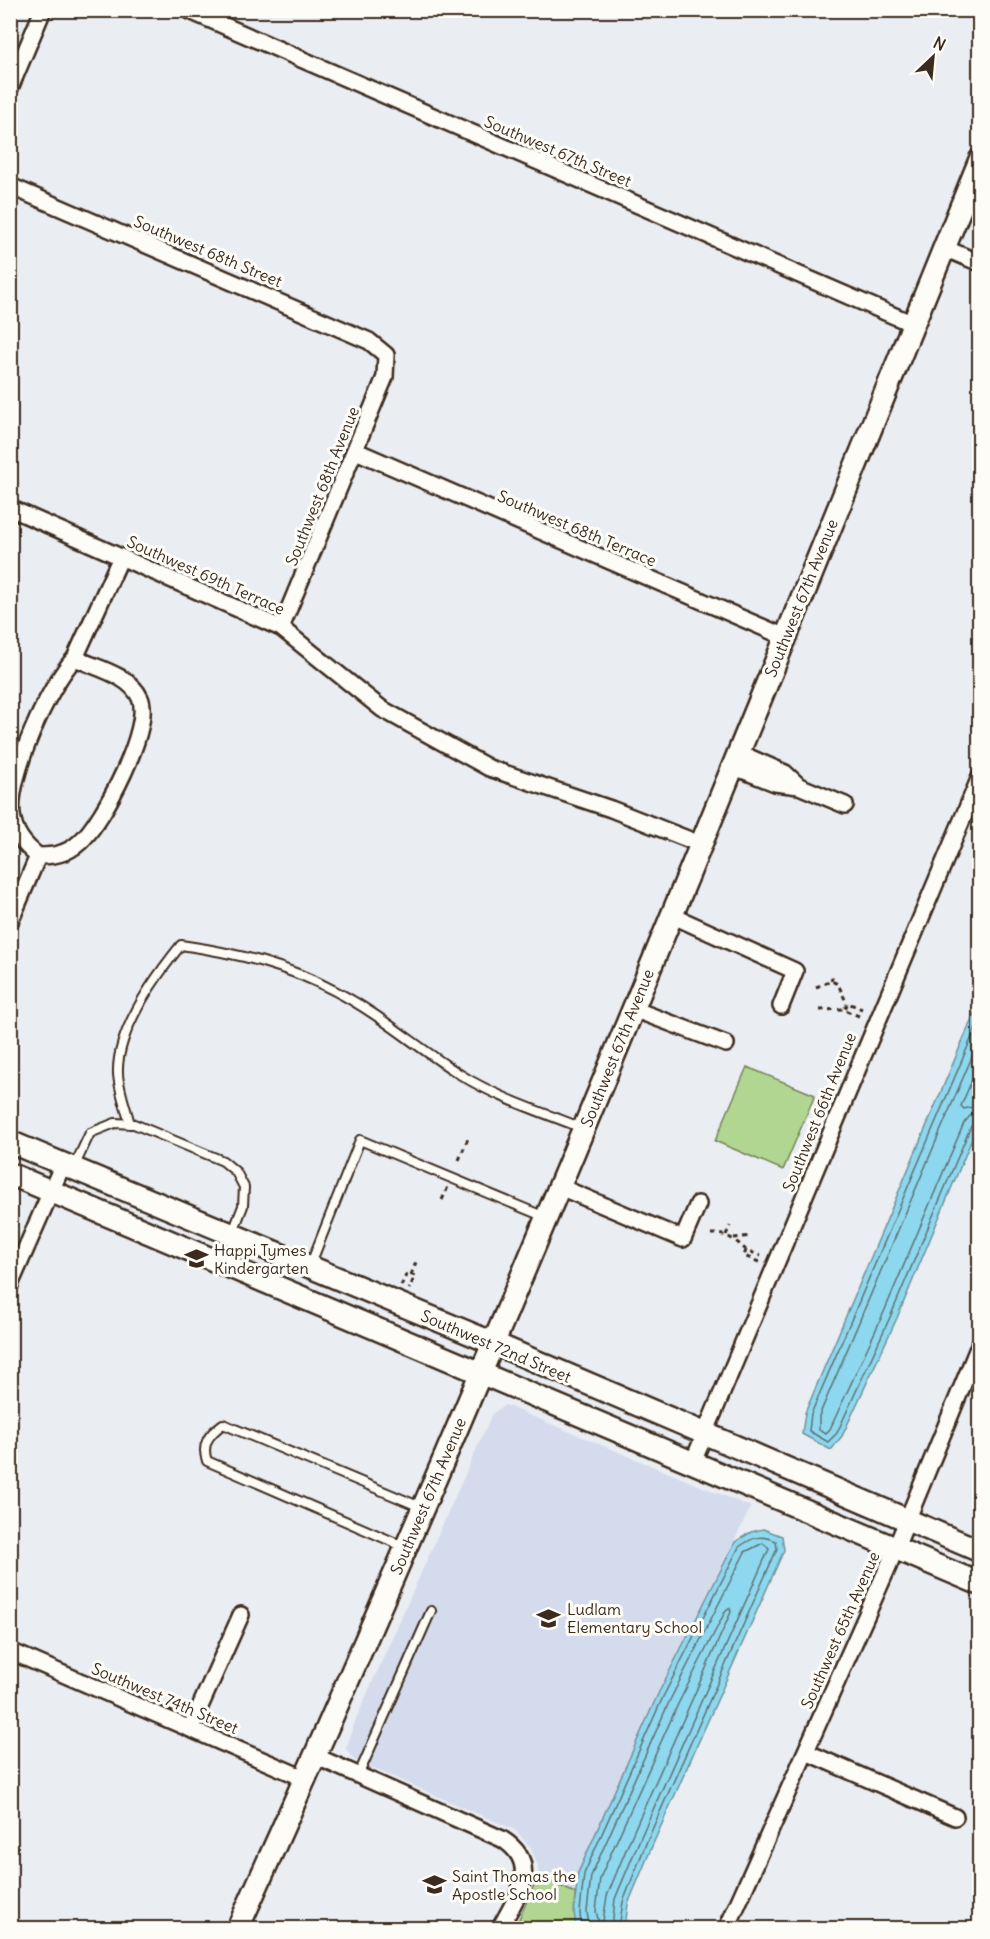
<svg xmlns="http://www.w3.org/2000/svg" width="990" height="1939" viewBox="0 0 990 1939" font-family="Delius,sans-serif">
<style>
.built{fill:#d4dbec}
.green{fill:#b1d691;stroke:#768058;stroke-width:1.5}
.water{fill:#8ed8ef;stroke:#6d929b;stroke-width:1.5}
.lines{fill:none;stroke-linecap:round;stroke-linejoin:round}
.shore{stroke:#5c7072;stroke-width:1.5}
.lane-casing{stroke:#3b2a1e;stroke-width:12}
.street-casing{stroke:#3b2a1e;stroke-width:20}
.secondary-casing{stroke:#3b2a1e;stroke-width:26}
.path{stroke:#3b2a1e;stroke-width:3;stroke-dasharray:4.5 4.5;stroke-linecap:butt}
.lane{stroke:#fdfcf7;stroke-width:8}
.street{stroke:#fdfcf7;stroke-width:15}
.secondary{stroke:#fdfcf7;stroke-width:21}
.labels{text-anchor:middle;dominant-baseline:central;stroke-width:6;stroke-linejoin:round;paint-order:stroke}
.street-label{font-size:16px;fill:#3b2a1e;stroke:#fdfcf7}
.poi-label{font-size:16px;fill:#3b2a1e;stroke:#fdfcf7;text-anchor:start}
</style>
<rect width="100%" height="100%" fill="#eaedf2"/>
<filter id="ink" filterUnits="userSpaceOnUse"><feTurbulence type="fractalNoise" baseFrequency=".0167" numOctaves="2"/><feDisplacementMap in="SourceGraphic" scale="12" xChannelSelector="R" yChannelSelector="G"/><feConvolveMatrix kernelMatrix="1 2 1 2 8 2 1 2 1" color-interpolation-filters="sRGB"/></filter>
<g filter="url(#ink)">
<path class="built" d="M505,1405L751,1507L658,1694L578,1873L575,1893L538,1876V1866L531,1848L515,1830L354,1760L346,1749L356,1719L492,1414Z"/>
<path class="green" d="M747,1067L815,1095L783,1170L715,1141Z
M538,1876L575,1893L576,1928H515Z"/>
<path class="water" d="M979,1002V1122L897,1318L842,1436L831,1450L802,1434L805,1413Z
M763,1529L782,1536L784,1550L653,1844L628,1904L625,1928H576L574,1911L578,1873L658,1694L735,1542L751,1532Z"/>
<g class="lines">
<path class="shore" d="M980,1018L811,1414L809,1431L828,1442L837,1433L891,1315L971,1126L980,1122
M980,1038L819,1416V1430L826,1433L830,1429L884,1312L964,1123L970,1116L980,1114
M980,1061L961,1106L964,1109L980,1105
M730,1608L731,1612L632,1835L607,1896L603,1921L599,1923L596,1911L600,1878L678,1704L726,1610Z
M581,1928L580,1911L584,1874L663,1697L739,1547C753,1537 761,1534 776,1541L777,1549L647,1841L623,1902L619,1928
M589,1928L587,1911L591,1876L670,1700L745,1552L763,1543L769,1549L640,1839L615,1899L612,1928"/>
<defs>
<path id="lane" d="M130,1124C126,1108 119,1090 118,1074C116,1031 156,976 181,945C236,953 287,965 337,992C381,1015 419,1049 461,1075C498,1098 542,1112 582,1128
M74,1167L90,1133L115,1123L134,1124L223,1161L236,1172L244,1187L243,1206L233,1232
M310,1266L360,1140L545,1217
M405,1547L207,1461C201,1444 209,1434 223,1424L423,1508
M358,1776L431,1611"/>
<path id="street" d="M188,10L913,324
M10,88L43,10
M10,186L369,341L386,355L385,377L281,628
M944,248L980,263
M356,451L785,637
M10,508L281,628L382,709L489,768L611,809L700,844
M737,752L785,773L799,786
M732,766L775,783L799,786L845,805
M38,856C24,845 14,833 12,814C7,778 49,684 75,658L121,557
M671,915L795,971L781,1006
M10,922L38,856C54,856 67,854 80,842C103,822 153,726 140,698C130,675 96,668 75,658
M633,1009L726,1044
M560,1187L683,1239L698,1204
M10,1285L63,1164
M693,1462L980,777
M10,1651L306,1779
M190,1729L241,1615
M806,1752L955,1817
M315,1756L502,1839C542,1864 517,1896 500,1928
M727,1928L888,1567L980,1343"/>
<path id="secondary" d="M10,1142L493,1343L980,1551
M10,1174L980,1584
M238,1928C501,1346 739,752 980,160"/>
</defs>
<use href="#lane" class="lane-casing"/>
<use href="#street" class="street-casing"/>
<use href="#secondary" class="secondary-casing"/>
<path class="path" d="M831,981L833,975
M816,987L831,981L838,984L847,1004
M820,1010L845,1009
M859,1016L844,1010L848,1003L862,1009
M459,1160L469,1136
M442,1200L448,1187
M711,1234C727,1233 735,1240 746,1250
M726,1235L730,1226
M734,1238L751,1236
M759,1262L744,1256L746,1250L761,1256
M411,1275L416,1262
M401,1286L407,1273L415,1276L409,1289"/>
<use href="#lane" class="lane"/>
<use href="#street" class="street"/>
<use href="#secondary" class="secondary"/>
</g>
</g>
<defs>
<symbol id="school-bare" viewBox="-9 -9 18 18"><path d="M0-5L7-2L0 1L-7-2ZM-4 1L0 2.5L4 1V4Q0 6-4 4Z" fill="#3b2a1e" stroke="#fdfcf7" stroke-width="2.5" paint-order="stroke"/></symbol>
</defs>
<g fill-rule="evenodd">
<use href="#school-bare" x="180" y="1242" width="33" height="33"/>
<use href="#school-bare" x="532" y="1602" width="33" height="33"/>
<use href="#school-bare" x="418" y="1868" width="33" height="33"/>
</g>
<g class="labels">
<g class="street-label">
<text transform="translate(558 151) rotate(23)">Southwest 67th Street</text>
<text transform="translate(208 251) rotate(23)">Southwest 68th Street</text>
<text transform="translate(322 486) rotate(-68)">Southwest 68th Avenue</text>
<text transform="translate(577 528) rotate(23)">Southwest 68th Terrace</text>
<text transform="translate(206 575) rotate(24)">Southwest 69th Terrace</text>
<text transform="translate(801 598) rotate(-68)">Southwest 67th Avenue</text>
<text transform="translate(617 1048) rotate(-68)">Southwest 67th Avenue</text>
<text transform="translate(819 1112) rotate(-68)">Southwest 66th Avenue</text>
<text transform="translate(496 1346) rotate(23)">Southwest 72nd Street</text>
<text transform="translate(428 1496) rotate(-67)">Southwest 67th Avenue</text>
<text transform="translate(840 1630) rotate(-66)">Southwest 65th Avenue</text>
<text transform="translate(165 1698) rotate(23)">Southwest 74th Street</text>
</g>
<g class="poi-label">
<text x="214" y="1250">Happi Tymes<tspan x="214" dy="18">Kindergarten</tspan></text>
<text x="567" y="1609">Ludlam<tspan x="567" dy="18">Elementary School</tspan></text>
<text x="452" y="1876">Saint Thomas the<tspan x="452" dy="18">Apostle School</tspan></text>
</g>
</g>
<rect width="990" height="1939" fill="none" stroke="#fdfcf7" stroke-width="36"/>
<rect x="18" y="18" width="954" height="1903" fill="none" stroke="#3b2a1e" stroke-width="2" filter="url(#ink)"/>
<g transform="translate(933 57) rotate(26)" stroke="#fdfcf7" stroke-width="4.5" paint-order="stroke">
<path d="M0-4.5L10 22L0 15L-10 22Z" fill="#3b2a1e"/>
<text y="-9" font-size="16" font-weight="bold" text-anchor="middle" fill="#3b2a1e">N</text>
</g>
</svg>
